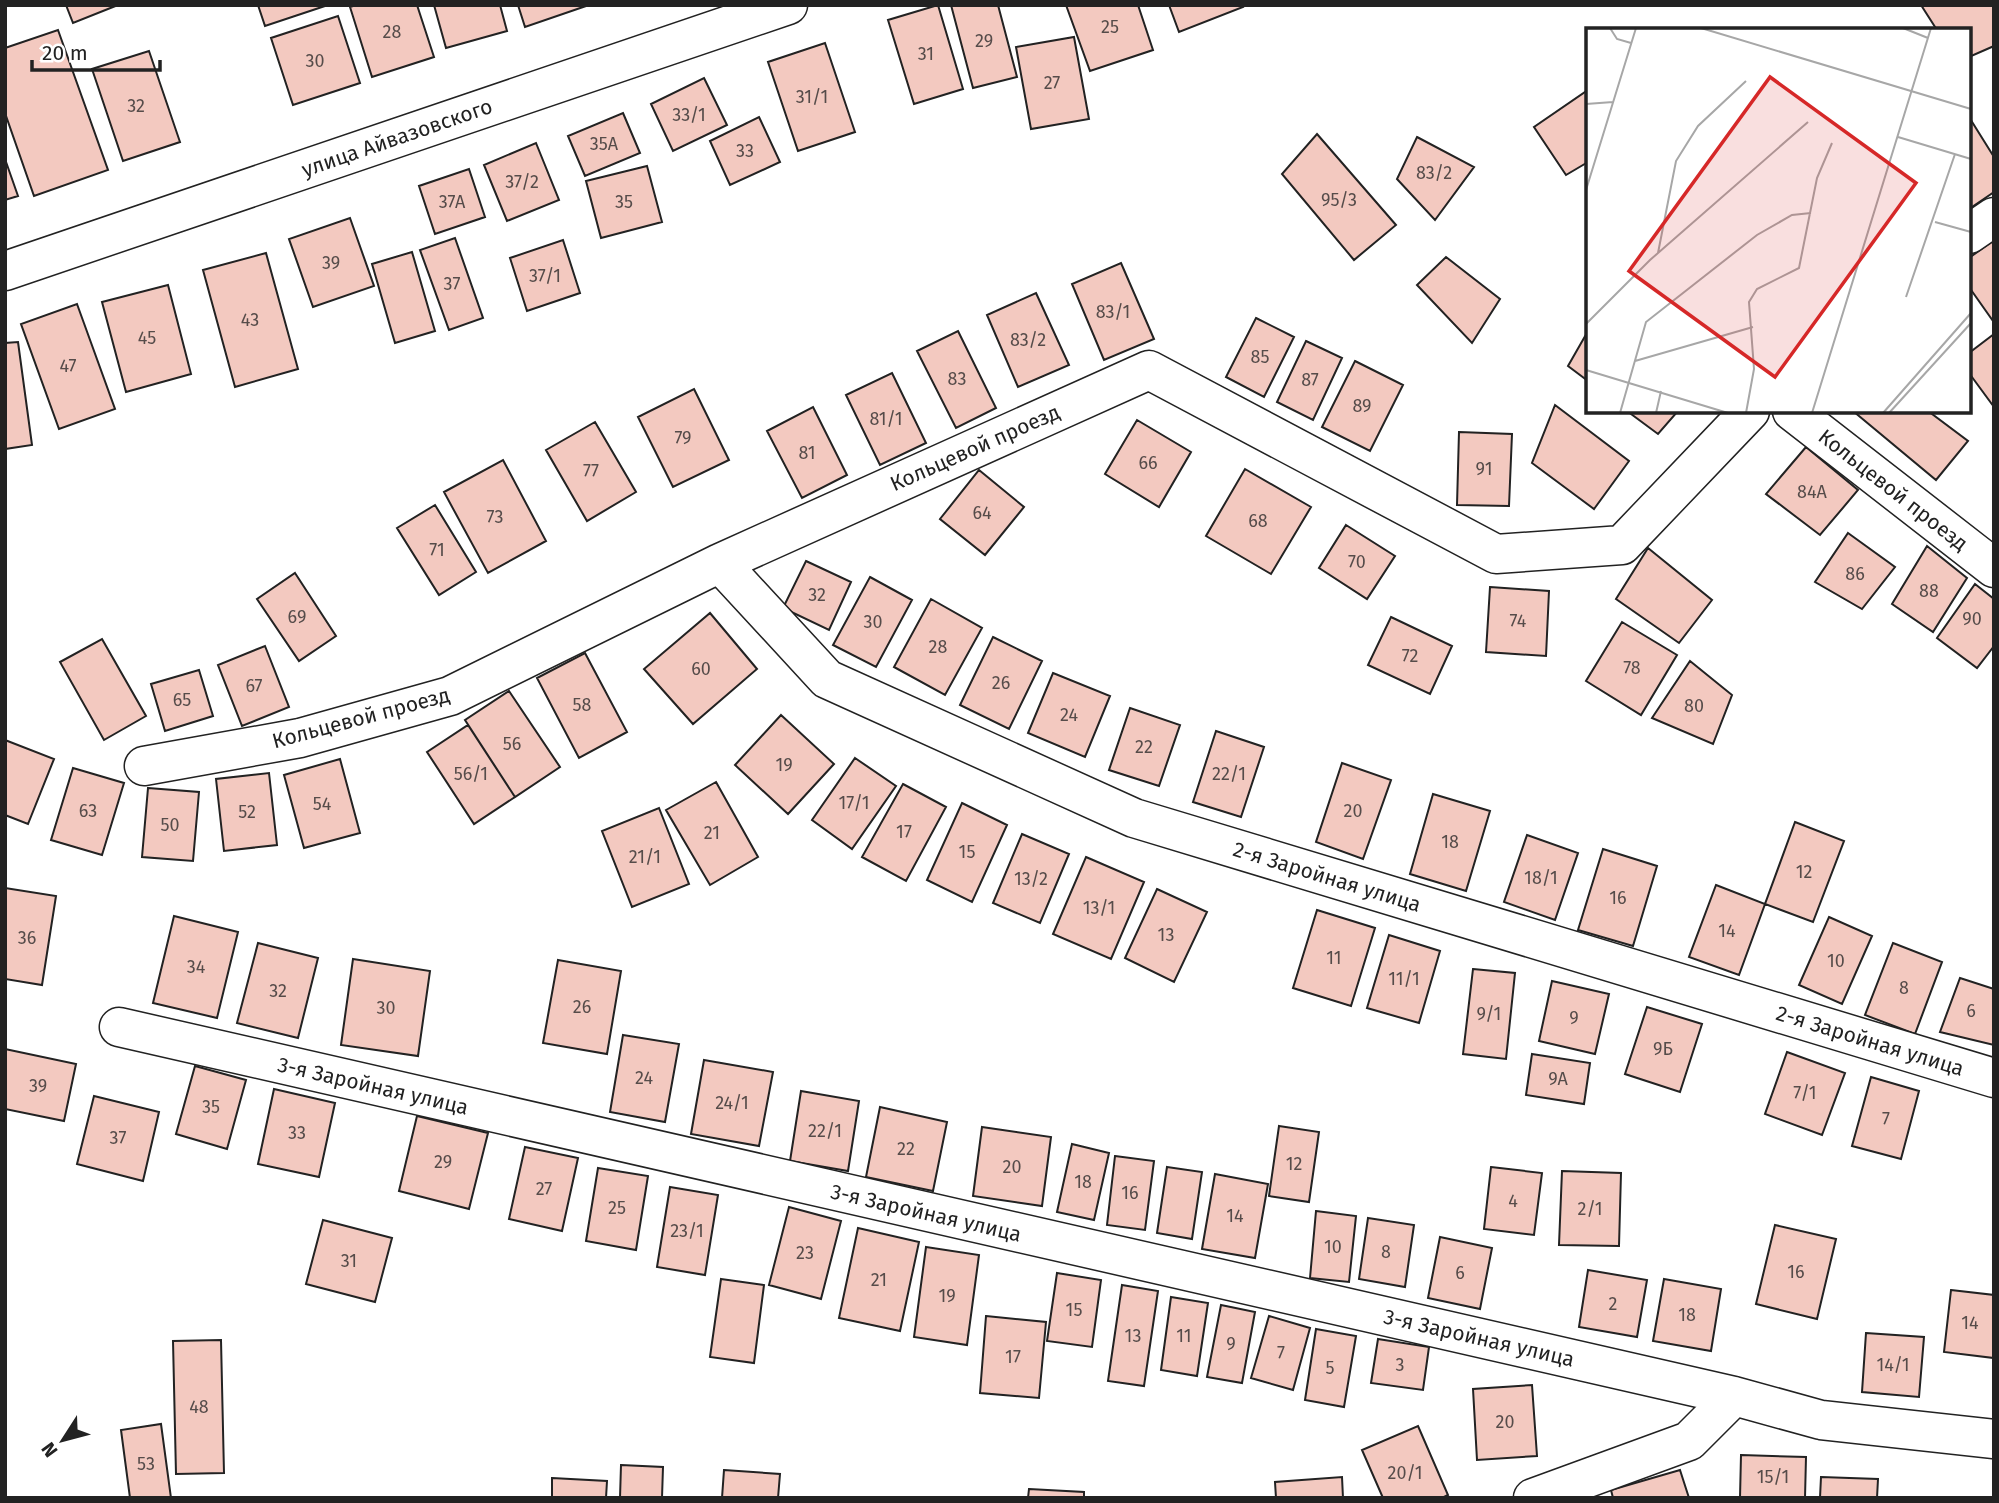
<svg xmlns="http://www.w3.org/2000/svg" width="1999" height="1503" viewBox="0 0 1999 1503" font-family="'Fira Sans',sans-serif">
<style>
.building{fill:#f3c9c0;stroke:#222;stroke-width:2}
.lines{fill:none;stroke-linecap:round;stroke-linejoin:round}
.street-casing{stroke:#222;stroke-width:41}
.secondary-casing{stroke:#222;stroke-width:41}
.street{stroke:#fff;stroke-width:38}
.secondary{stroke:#fff;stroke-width:38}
.labels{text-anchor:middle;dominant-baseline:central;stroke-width:5;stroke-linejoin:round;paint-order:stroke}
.number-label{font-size:18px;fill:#564c4a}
.street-label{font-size:21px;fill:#222;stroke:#fff}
.inset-road{fill:none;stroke:#a7a7a7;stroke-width:2}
.view{fill:#d62828;fill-opacity:0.15;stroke:#d62828;stroke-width:3.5}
.inset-edge{fill:none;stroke:#222;stroke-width:3.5}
</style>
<rect width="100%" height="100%" fill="#fff"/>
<path class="building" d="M66,5H118L73,23Z
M258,5H328L265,26Z
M356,5H417L434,57L372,77L350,7Z
M434,5H500L507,31L446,48Z
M518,5H589L525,27Z
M938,5L963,89L914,104L888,20Z
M951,5H998L1017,77L973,88Z
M1066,5H1138L1153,50L1090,71Z
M1169,5H1242L1243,7L1179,32Z
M1921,5H1994V46L1969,57V30H1937Z
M338,16L360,83L293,105L271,38Z
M58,30L108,170L34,196L5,113V48Z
M1074,37L1089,119L1031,129L1016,47Z
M825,43L855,132L798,151L768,62Z
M149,51L180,142L123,161L92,69Z
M704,78L727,125L673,151L651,104Z
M1588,90V162L1566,175L1534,127Z
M623,113L640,153L585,176L568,136Z
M759,117L780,162L730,185L710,141Z
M1969,117L1994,157V192L1969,209Z
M1317,134L1396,225L1354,260L1282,174Z
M1417,137L1474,167L1435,220L1397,179Z
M536,143L559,200L507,221L484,165Z
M5,159L18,196L5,200Z
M647,166L662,222L601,238L586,181Z
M469,169L485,217L435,234L419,186Z
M350,218L374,286L313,307L289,239Z
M455,238L483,318L449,330L420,250Z
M563,240L580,293L527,311L510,258Z
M1994,240V320L1993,321L1969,287V258Z
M412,252L435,331L395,343L372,264Z
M266,253L298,369L235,387L203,270Z
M1446,257L1500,299L1472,343L1417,285Z
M1121,263L1154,339L1104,360L1072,284Z
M168,285L191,374L126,392L102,302Z
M1036,293L1069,365L1018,387L987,315Z
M77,304L115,409L59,429L21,324Z
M1256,318L1294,337L1264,397L1226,377Z
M958,331L996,408L956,428L917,351Z
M1588,331V381L1568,366Z
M1994,334V407L1969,373V353Z
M1306,341L1342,358L1313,420L1277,402Z
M18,342L32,445L5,449V343Z
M1355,361L1403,385L1370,451L1322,427Z
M892,373L926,443L880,465L846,395Z
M694,389L729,460L673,487L638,417Z
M1555,405L1629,461L1594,509L1532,463Z
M813,407L847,475L802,498L767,431Z
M1627,411H1678L1658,434Z
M1853,411H1928L1968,441L1936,480Z
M1137,420L1191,452L1159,507L1105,474Z
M595,422L636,492L587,521L546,450Z
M1459,432L1512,434L1509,506L1457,505Z
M1806,447L1858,490L1820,535L1766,494Z
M503,460L546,541L488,573L444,492Z
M1245,469L1311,507L1271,574L1206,536Z
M979,470L1024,507L985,555L940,519Z
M435,505L476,572L439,595L397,528Z
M1346,525L1395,556L1367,599L1319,568Z
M1848,533L1895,567L1862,609L1815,582Z
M1927,546L1967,578L1933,632L1892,604Z
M1648,548L1712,600L1679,643L1616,599Z
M806,561L851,582L829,630L783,608Z
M295,573L336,636L299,661L257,599Z
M870,577L912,600L876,667L833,645Z
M1975,584L1994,599V646L1977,668L1937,638Z
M1490,587L1549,591L1546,656L1486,652Z
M931,599L982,628L945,695L894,667Z
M710,613L757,669L693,724L644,669Z
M1391,617L1452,646L1430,694L1368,665Z
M1622,622L1677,655L1641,715L1586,681Z
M993,637L1042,661L1009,729L960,705Z
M102,639L146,716L104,740L60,662Z
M265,646L289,707L242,726L218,665Z
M585,653L627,732L579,758L537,678Z
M1690,661L1732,695L1713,744L1652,718Z
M199,670L213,716L165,731L151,684Z
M1053,673L1110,696L1085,757L1028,733Z
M509,691L560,767L515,797L465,720Z
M1130,708L1180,725L1159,786L1109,770Z
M781,715L834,764L788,814L735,765Z
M468,725L515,797L474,824L427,752Z
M1216,731L1264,747L1241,817L1193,802Z
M5,740L54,759L28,824L5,815Z
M855,758L896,786L852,849L812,820Z
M340,759L360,833L304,848L284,775Z
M1342,763L1391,780L1363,859L1316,842Z
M73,768L124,783L102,855L51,840Z
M269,773L277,845L224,851L216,779Z
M716,782L758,857L710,885L666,810Z
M903,784L946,807L906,881L862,857Z
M148,788L199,792L193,861L142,857Z
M1433,794L1490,811L1466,891L1410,874Z
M962,803L1007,825L972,902L927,880Z
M659,808L689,884L632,907L602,831Z
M1795,822L1844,841L1813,922L1765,904Z
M1022,834L1069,854L1040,923L993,903Z
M1527,835L1578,853L1555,920L1504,902Z
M1603,849L1657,866L1633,946L1578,930Z
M1086,857L1144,882L1111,959L1053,934Z
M1716,885L1765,904L1739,975L1689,957Z
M5,888L56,896L42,985L5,979Z
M1157,889L1207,912L1174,982L1125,958Z
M1317,910L1375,928L1351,1006L1293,988Z
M174,916L238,932L217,1018L153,1003Z
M1829,917L1872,936L1842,1004L1799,985Z
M1389,935L1440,951L1419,1023L1367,1008Z
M258,943L318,958L298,1038L237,1023Z
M1893,943L1942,962L1915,1034L1865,1015Z
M353,959L430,971L418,1056L341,1045Z
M558,960L621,971L607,1054L543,1043Z
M1473,969L1515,973L1506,1059L1463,1054Z
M1960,978L1994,989V1045L1940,1032Z
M1552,981L1609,994L1595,1054L1539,1041Z
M1647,1007L1702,1024L1680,1092L1625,1074Z
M623,1035L679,1044L665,1122L610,1112Z
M5,1049L76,1064L64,1121L5,1109Z
M1787,1052L1845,1073L1822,1135L1765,1114Z
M1532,1054L1590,1063L1584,1104L1526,1095Z
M704,1060L773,1072L759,1146L691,1134Z
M195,1066L246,1080L227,1149L176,1134Z
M1871,1077L1919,1091L1901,1159L1852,1146Z
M274,1089L335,1103L319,1177L258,1164Z
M801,1091L859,1101L848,1171L790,1161Z
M94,1096L159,1112L143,1181L77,1164Z
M880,1107L947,1122L933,1191L866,1177Z
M417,1116L488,1133L469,1209L399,1191Z
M1279,1126L1319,1132L1309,1202L1269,1196Z
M982,1127L1051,1137L1042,1206L973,1196Z
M1072,1144L1109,1153L1094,1220L1057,1212Z
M525,1147L578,1158L562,1231L509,1219Z
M1115,1156L1154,1161L1145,1230L1107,1225Z
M1167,1167L1202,1172L1192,1239L1157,1233Z
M1491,1167L1542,1173L1534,1235L1484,1229Z
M598,1168L648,1176L636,1250L586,1241Z
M1562,1171L1621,1173L1619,1246L1559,1245Z
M1215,1174L1268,1184L1255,1258L1202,1249Z
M670,1187L718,1195L705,1275L657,1267Z
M789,1207L841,1221L821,1299L769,1285Z
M1316,1211L1356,1216L1349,1282L1310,1278Z
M1368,1218L1414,1225L1405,1287L1359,1279Z
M323,1220L392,1238L375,1302L306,1284Z
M1775,1225L1836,1239L1817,1319L1756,1304Z
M858,1228L919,1242L900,1331L839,1318Z
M1440,1237L1492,1248L1480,1309L1428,1298Z
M926,1247L979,1255L967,1345L914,1337Z
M1588,1270L1647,1280L1637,1337L1579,1327Z
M1057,1273L1101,1280L1092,1347L1047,1341Z
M721,1279L764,1285L754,1363L710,1357Z
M1664,1279L1721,1289L1711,1351L1653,1341Z
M1122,1285L1158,1291L1144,1386L1108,1381Z
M1951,1290L1994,1295V1358L1944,1352Z
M1171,1297L1208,1303L1197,1376L1161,1370Z
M1221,1305L1255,1312L1242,1383L1207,1377Z
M986,1316L1046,1322L1039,1398L980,1393Z
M1269,1316L1310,1328L1293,1390L1251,1378Z
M1316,1329L1356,1336L1344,1407L1305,1400Z
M1866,1333L1924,1337L1919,1397L1862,1392Z
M1378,1339L1429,1347L1423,1390L1371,1383Z
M221,1340L224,1473L176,1474L173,1341Z
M1532,1385L1537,1456L1477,1460L1473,1389Z
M161,1424L171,1498H130L121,1430Z
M1418,1426L1448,1495L1442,1498H1383L1362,1450Z
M1741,1455L1806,1457L1805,1498H1740Z
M621,1465L663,1467L662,1498H620Z
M724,1470L780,1474L778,1498H722Z
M1680,1470L1689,1498H1613L1611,1490Z
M1342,1477L1343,1498H1276L1275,1482Z
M1821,1477L1878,1479L1877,1498H1820Z
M552,1478L607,1481L606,1498H552Z
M1029,1489L1084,1492V1498H1028Z"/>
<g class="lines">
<defs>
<path id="street" d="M1969,234L1994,217
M1792,411L1994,568
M720,563L827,679L1134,818L1994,1078
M144,766L300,738L450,696L720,563L1149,370L1496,554L1622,545L1750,411
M119,1027L1734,1396L1821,1420L1994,1439
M1533,1498L1689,1441L1734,1396"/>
<path id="secondary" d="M5,271L788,5"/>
</defs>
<use href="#street" class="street-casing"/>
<use href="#secondary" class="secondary-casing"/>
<use href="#street" class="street"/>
<use href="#secondary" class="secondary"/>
</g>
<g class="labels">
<g class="number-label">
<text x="1110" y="27">25</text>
<text x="392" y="32">28</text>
<text x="984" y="41">29</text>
<text x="926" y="54">31</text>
<text x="315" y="61">30</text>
<text x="1052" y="83">27</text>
<text x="812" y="97">31/1</text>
<text x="136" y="106">32</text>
<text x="689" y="115">33/1</text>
<text x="604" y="144">35А</text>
<text x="745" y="151">33</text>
<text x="1434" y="173">83/2</text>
<text x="522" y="182">37/2</text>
<text x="1339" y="200">95/3</text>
<text x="452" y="202">37А</text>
<text x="624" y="202">35</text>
<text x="331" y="263">39</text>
<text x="545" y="276">37/1</text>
<text x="452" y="284">37</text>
<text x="1113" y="312">83/1</text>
<text x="250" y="320">43</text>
<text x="147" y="338">45</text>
<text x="1028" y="340">83/2</text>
<text x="1260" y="357">85</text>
<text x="68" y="366">47</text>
<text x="957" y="379">83</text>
<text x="1310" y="380">87</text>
<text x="1362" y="406">89</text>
<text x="886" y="419">81/1</text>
<text x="683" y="438">79</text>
<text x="807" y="453">81</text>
<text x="1148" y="463">66</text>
<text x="1484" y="469">91</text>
<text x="591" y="471">77</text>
<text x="1812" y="492">84А</text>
<text x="982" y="513">64</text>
<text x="495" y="517">73</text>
<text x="1258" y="521">68</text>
<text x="437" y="550">71</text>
<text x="1357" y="562">70</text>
<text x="1855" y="574">86</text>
<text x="1929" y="591">88</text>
<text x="817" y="595">32</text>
<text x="297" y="617">69</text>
<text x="1972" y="619">90</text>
<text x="1518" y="621">74</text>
<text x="873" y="622">30</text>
<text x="938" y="647">28</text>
<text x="1410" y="656">72</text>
<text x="1632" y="668">78</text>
<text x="701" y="669">60</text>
<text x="1001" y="683">26</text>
<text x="254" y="686">67</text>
<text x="182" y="700">65</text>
<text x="582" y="705">58</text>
<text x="1694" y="706">80</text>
<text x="1069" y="715">24</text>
<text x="512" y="744">56</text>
<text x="1144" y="747">22</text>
<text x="784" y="765">19</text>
<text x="471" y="774">56/1</text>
<text x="1229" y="774">22/1</text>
<text x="854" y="803">17/1</text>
<text x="322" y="804">54</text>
<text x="88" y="811">63</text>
<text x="1353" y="811">20</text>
<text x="247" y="812">52</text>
<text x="170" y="825">50</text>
<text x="904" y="832">17</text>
<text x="712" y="833">21</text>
<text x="1450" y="842">18</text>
<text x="967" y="852">15</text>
<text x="645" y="857">21/1</text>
<text x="1804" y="872">12</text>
<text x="1541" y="878">18/1</text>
<text x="1031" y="879">13/2</text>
<text x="1618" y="898">16</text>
<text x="1099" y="908">13/1</text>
<text x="1727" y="931">14</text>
<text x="1166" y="935">13</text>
<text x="27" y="938">36</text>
<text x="1334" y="958">11</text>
<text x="1836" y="961">10</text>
<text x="196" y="967">34</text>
<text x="1404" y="979">11/1</text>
<text x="1904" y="988">8</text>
<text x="278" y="991">32</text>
<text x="582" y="1007">26</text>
<text x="386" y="1008">30</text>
<text x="1971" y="1011">6</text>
<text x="1489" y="1014">9/1</text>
<text x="1574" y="1018">9</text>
<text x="1663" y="1049">9Б</text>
<text x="644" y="1078">24</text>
<text x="1558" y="1079">9А</text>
<text x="38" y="1086">39</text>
<text x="1805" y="1093">7/1</text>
<text x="732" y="1103">24/1</text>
<text x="211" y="1107">35</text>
<text x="1886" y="1119">7</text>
<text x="825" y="1131">22/1</text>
<text x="297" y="1133">33</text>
<text x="118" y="1138">37</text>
<text x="906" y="1149">22</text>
<text x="443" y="1162">29</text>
<text x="1294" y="1164">12</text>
<text x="1012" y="1167">20</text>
<text x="1083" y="1182">18</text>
<text x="544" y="1189">27</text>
<text x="1130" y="1193">16</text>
<text x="1513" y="1201">4</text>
<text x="617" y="1208">25</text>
<text x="1590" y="1209">2/1</text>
<text x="1235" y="1216">14</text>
<text x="687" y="1231">23/1</text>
<text x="1333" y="1247">10</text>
<text x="1386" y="1252">8</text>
<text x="805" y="1253">23</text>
<text x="349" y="1261">31</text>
<text x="1796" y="1272">16</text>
<text x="1460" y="1273">6</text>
<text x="879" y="1280">21</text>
<text x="947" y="1296">19</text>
<text x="1613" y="1304">2</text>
<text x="1074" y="1310">15</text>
<text x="1687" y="1315">18</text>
<text x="1970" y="1323">14</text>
<text x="1133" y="1336">13</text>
<text x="1184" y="1336">11</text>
<text x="1231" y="1344">9</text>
<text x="1281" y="1353">7</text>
<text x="1013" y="1357">17</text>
<text x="1400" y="1365">3</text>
<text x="1893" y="1365">14/1</text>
<text x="1330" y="1368">5</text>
<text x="199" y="1407">48</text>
<text x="1505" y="1422">20</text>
<text x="146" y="1464">53</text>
<text x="1405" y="1473">20/1</text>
<text x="1773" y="1477">15/1</text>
</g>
<g class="street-label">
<text transform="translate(397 138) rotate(-19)">улица Айвазовского</text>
<text transform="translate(975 448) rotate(-24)">Кольцевой проезд</text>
<text transform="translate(1893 490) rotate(38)">Кольцевой проезд</text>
<text transform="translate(361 718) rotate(-15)">Кольцевой проезд</text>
<text transform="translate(1327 877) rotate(17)">2-я Заройная улица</text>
<text transform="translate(1870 1041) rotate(17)">2-я Заройная улица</text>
<text transform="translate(373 1086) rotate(13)">3-я Заройная улица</text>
<text transform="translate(926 1213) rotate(13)">3-я Заройная улица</text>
<text transform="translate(1479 1338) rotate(13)">3-я Заройная улица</text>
</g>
</g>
<g transform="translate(1586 28)">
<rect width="385" height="385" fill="#fff"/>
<path class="inset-road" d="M24,0L31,11L45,15M115,0L385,81M317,0L342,10M0,76L27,74M312,109L385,131M0,162L50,0M349,194L385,204M72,225L90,133L112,98L160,53M320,269L369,126M0,296L64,232L222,94M49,333L167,299M0,342L142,385M34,385L60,294L171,207L206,187L225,185M70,385L75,363M160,385L168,341L163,274L171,261L213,240L231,150L246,115M226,385L345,0M297,385L385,285M303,385L385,295"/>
<path class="view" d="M184,49L330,155L189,349L43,243Z"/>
<rect width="385" height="385" class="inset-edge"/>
</g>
<rect width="1999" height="1503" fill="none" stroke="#222222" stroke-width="14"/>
<g transform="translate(63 1440) rotate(234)" stroke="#ffffff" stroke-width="5" paint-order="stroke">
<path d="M0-5L12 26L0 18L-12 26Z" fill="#222222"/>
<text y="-10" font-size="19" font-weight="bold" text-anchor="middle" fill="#222222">N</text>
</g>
<path d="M32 60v10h128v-10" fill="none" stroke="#222222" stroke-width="3.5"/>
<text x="42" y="60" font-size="21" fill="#222222" stroke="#ffffff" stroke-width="5" paint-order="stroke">20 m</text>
</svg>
